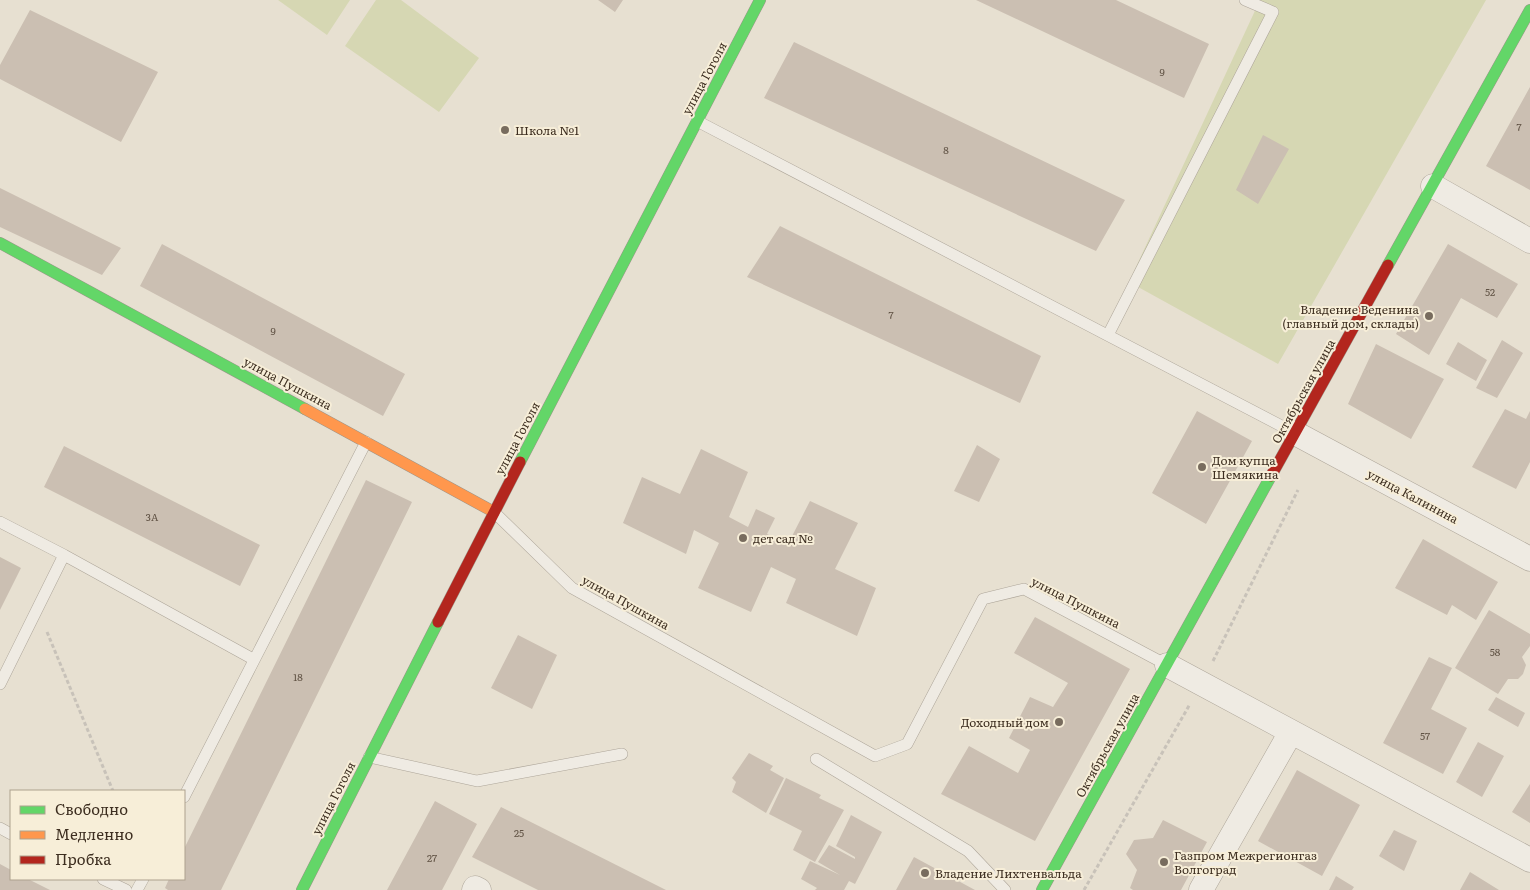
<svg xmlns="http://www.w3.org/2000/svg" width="1530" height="890" viewBox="0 0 1530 890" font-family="Literata,serif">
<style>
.green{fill:#d6d7b3}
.building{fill:#cbbfb2}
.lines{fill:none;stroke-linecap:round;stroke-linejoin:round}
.lane-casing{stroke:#ada599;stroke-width:12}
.street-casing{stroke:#ada599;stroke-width:25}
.fast-casing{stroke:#9c958a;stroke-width:12}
.slow-casing{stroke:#9c958a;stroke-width:12}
.jam-casing{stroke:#9c958a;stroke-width:12}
.path{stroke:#c8c2b9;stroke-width:3;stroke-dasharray:4 2.5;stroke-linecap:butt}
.lane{stroke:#efebe3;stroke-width:11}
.street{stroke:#efebe3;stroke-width:24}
.fast{stroke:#63d668;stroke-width:11}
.slow{stroke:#ff974d;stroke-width:11}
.jam{stroke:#b3261e;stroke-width:11}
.poi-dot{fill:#786c5e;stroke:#f7eed8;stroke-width:2}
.labels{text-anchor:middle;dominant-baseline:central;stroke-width:4;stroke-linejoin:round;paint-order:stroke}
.number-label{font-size:10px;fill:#605244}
.street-label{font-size:12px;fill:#3d2e20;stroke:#f7eed8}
.poi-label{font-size:12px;fill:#3d2e20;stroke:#f7eed8;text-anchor:start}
</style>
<rect width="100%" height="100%" fill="#e7e0d1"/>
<path class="green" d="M278,0H350L327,35Z
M376,0H401L479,58L439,112L345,46Z
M1260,0H1486L1278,364L1129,282Z"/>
<path class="building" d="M598,0H623L615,12Z
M976,0H1116L1209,44L1184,98Z
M30,10L158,72L121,142L0,79V65Z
M794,42L1125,200L1096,251L764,98Z
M1530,87V190L1486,166Z
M1263,135L1289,149L1258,204L1236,190Z
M0,188L121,248L102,275L0,227Z
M780,226L1041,356L1020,403L747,277Z
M162,244L405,374L383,416L140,286Z
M1448,244L1518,284L1497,318L1461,298L1429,355L1396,334Z
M1502,340L1523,353L1497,398L1476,388Z
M1458,342L1487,360L1476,381L1446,364Z
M1376,344L1444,379L1411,439L1348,404Z
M1505,409L1526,419L1530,411V462L1516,489L1472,467Z
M1197,411L1252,441L1206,524L1152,493Z
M977,445L1000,459L979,502L954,491Z
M64,446L260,545L240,586L44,487Z
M701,449L748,472L729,517L748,527L756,509L775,518L767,534L788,544L810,501L858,523L835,569L876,588L857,636L786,603L796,579L771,567L751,612L698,588L719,543L694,530L686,554L623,523L642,477L680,494Z
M366,480L412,502L221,890H168L165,888L169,879H184V849Z
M1423,539L1498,582L1476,620L1452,605L1447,615L1395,588Z
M0,557L21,568L0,610Z
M1489,610L1530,634V646L1522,657L1526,665L1523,674L1518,679H1508L1498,694L1455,668Z
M1035,617L1130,669L1035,841L941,794L969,746L1018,773L1030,750L1009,738L1030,697L1053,707L1068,683L1014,653Z
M518,635L557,655L532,709L491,688Z
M1429,657L1452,668L1431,709L1467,728L1443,774L1383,743Z
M1496,697L1525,713L1518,727L1488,710Z
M1478,742L1504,756L1482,797L1456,782Z
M749,753L773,766L770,770L784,778L766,813L732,792L736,782L732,778Z
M1297,770L1360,805L1322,876L1258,841Z
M786,778L821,795L819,798L844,810L815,862L793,850L802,831L769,814Z
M1530,784V823L1512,812Z
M435,801L477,824L442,890H387Z
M501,807L666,890H538L472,857Z
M851,815L882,832L855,884L849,881L844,890H815L817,888L801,879L810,861L840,875L818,862L829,845L855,859V857L836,846Z
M1163,820L1207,842L1181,890H1133L1130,888L1137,870L1126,854L1134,840L1153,838Z
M1394,830L1417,841L1404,871L1379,856Z
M914,857L975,890H896Z
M0,864L11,870V879H28L50,890H0Z
M1470,872L1499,890H1460Z
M1336,876L1354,887L1352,890H1329Z"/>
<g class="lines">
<defs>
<path id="lane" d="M697,121L1295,433
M1108,335L1273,12L1245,0
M494,512L572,588L875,756L907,744L983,599L1024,589L1167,665
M0,522L64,555L0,684
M64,555L253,659
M369,757L477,781L622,754
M816,759L968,851L1005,890
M184,797L366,442
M0,828L11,834
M103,879L126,890
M137,890L143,879"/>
<path id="street" d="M1433,186L1530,241
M1295,433L1530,559
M1167,665L1530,860
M474,890L475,888L479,890
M1201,890L1291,732"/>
<path id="fast" d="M0,243L305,409
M1388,265L1530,10
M520,462L760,0
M302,890L438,622
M1042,890L1271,476"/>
<path id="slow" d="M305,409L494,512"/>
<path id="jam" d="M1271,476L1388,265
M438,622L520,462"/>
</defs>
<use href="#lane" class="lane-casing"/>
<use href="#street" class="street-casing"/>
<use href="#fast" class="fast-casing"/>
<use href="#slow" class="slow-casing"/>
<use href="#jam" class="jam-casing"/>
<path class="path" d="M47,632L113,791
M1213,661L1298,490
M1084,890L1190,704"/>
<use href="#lane" class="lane"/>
<use href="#street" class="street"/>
<use href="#fast" class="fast"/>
<use href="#slow" class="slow"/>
<use href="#jam" class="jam"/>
</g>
<g class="poi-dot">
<circle cx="505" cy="130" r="5"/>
<circle cx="1429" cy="316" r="5"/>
<circle cx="1202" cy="467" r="5"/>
<circle cx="743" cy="538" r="5"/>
<circle cx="1059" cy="722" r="5"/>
<circle cx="1164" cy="862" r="5"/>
<circle cx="925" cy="873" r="5"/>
</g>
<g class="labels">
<g class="number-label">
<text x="1162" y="71">9</text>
<text x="1519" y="126">7</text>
<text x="946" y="149">8</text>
<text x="1490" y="291">52</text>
<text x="891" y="314">7</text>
<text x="273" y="330">9</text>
<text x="152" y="516">3А</text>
<text x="1495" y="651">58</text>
<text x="298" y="676">18</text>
<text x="1425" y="735">57</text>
<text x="519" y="832">25</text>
<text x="432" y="857">27</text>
</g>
<g class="street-label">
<text transform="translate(704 78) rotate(-62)">улица Гоголя</text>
<text transform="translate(288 383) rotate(28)">улица Пушкина</text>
<text transform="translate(1303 391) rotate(-61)">Октябрьская улица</text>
<text transform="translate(517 438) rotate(-62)">улица Гоголя</text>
<text transform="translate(1413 496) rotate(28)">улица Калинина</text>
<text transform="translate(626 602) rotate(29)">улица Пушкина</text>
<text transform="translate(1076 602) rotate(27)">улица Пушкина</text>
<text transform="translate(1107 745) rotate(-61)">Октябрьская улица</text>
<text transform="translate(333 798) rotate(-63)">улица Гоголя</text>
</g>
<g class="poi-label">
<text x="515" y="130">Школа №1</text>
<text x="1419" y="309" text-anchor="end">Владение Веденина<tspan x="1419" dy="14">(главный дом, склады)</tspan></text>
<text x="1212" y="460">Дом купца<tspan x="1212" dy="14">Шемякина</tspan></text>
<text x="753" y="538">дет сад №</text>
<text x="1049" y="722" text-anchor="end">Доходный дом</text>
<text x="1174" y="855">Газпром Межрегионгаз<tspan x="1174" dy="14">Волгоград</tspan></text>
<text x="935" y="873">Владение Лихтенвальда</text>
</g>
</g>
<rect x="10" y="790" width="175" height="90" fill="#f7eed8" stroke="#ada18e"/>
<rect x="20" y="806" width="25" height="8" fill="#63d668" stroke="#ada18e"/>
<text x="55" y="815" font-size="15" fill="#3d2e20">Свободно</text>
<rect x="20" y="831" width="25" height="8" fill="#ff974d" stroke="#ada18e"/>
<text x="55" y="840" font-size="15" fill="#3d2e20">Медленно</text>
<rect x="20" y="856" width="25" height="8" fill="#b3261e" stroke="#ada18e"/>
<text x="55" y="865" font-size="15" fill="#3d2e20">Пробка</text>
</svg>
